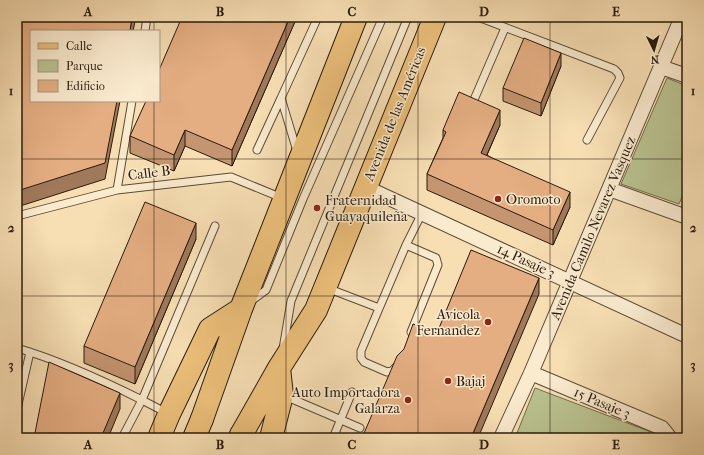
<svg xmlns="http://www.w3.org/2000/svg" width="704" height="455" viewBox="0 0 704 455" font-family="'IM FELL French Canon',serif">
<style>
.green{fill:#b9c290;stroke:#716e4e}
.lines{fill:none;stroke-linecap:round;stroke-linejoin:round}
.lane-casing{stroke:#5c4c36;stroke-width:9}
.street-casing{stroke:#5c4c36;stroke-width:16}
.primary-casing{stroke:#291b0d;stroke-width:24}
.highway-casing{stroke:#291b0d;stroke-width:24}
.lane{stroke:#faeace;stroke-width:7}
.street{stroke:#faeace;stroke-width:14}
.primary{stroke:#ecbf7a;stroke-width:22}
.highway{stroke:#ecbf7a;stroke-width:22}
.wall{fill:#c49570;stroke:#291b0d}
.shaded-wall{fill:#a0795b;stroke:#291b0d}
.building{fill:#e4ad82;stroke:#291b0d}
.grid{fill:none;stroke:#291b0d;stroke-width:1;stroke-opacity:0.55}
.poi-dot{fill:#8f2418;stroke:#faeace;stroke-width:1.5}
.labels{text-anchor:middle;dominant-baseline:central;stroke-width:3;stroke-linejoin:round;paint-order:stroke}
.street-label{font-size:14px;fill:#291b0d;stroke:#faeace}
.poi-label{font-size:14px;fill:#291b0d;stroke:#faeace;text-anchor:start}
.neatline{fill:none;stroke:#291b0d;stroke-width:1.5}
.grid-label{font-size:13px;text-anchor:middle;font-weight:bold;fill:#291b0d}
</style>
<rect width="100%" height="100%" fill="#f7deb3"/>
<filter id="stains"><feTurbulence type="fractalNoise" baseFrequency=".005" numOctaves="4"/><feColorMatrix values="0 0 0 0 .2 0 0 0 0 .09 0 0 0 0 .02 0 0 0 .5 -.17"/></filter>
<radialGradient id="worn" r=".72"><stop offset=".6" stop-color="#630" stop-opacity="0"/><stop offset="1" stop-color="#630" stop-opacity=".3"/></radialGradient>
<path class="green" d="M667,78L687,86V185L679,204L621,184Z
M535,388L651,432L656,438H515Z"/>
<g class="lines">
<defs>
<path id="lane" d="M478,17L614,69L618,73L620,78L587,140
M145,31L147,17
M473,102L505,28
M257,150L281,98
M297,151L281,98L318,17
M117,190L132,101
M17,216L117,190L231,177L282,198
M406,245L436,258L438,265L411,332
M327,288L379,308
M251,301L266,290L303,199L383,17
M17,348C58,360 104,381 142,400L122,438
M283,349L291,301L408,17
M397,366L392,371L387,372L364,362L361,358V351L406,245L422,213
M285,396L360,428
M17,409L30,352
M167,413L142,400L215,226
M333,438L352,392"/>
<path id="street" d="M661,67L687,76
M365,187L687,336
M609,189L687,217
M531,373L662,428L670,438
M501,438L531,373L682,17"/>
<path id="primary" d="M202,419L241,309L356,17
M241,435L279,368L316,310L435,17
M159,438L169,414L210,329L241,309
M271,438L282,395L279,368"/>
<path id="highway" d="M194,438L202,419
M240,438L241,435"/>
</defs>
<use href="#lane" class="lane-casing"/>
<use href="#street" class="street-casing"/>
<use href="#primary" class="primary-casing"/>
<use href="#highway" class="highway-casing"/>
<use href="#lane" class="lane"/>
<use href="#street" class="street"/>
<use href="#primary" class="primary"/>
<use href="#highway" class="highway"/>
</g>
<path class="wall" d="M297,17L232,166L185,146L174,171L130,153V136Z
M575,17H585L584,20Z
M561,66L541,116L503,101V88Z
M500,125L487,155L570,207L553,245L427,190V174L443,138V130Z
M196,239L135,384L84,363V346Z"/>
<path class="shaded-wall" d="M132,17H136L133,31H130Z
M290,17H297L232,166V150Z
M561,53V66L541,116V103Z
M117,101H120L105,179L17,207V191Z
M500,110V125L481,168V153Z
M185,130V146L174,171V155Z
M570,192V207L553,245V230Z
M196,223V239L135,384V367Z
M539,278V294L478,438H471Z
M120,393V409L108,438H100Z"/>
<path class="building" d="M17,17H132L130,31H31V101H117L105,163L17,191Z
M182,17H290L232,150L185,130L174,155L130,136L146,101H159V70Z
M524,38L561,53L541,103L503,88Z
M459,92L500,110L481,153L570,192L553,230L427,174L446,132L443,130Z
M145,202L196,223L135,367L84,346Z
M471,250L539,278L471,438H362L397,356L404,349L413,324L437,333Z
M49,362L120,393L103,433L100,438H34Z"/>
<path class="grid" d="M154,17V31M286,17V438M418,17V438M550,17V438M154,101V438M17,159H687M17,296H687"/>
<g class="poi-dot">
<circle cx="498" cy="199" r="4"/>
<circle cx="317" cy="208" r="4"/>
<circle cx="488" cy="322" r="4"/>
<circle cx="448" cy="381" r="4"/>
<circle cx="408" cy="400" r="4"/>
</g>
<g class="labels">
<g class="street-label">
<text transform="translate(395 114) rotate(-68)">Avenida de las Américas</text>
<text transform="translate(149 173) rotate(-7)">Calle B</text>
<text transform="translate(593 228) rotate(-67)">Avenida Camilo Nevarez Vasquez</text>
<text transform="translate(526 261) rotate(25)">14 Pasaje 3</text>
<text transform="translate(602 403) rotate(23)">15 Pasaje 3</text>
</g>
<g class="poi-label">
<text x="506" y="199">Oromoto</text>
<text x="325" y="200">Fraternidad<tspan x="325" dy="16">Guayaquileña</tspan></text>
<text x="480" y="314" text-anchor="end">Avicola<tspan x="480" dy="16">Fernandez</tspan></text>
<text x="456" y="381">Bajaj</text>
<text x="400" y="392" text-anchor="end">Auto Importadora<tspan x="400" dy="16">Galarza</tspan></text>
</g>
</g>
<rect width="704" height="455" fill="none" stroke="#f7deb3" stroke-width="44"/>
<rect x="30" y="30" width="130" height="72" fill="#faeace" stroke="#a69781"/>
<rect x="38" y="43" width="20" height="6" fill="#ecbf7a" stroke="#a69781"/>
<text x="66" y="50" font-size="12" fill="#291b0d">Calle</text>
<rect x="38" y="60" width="20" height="12" fill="#b9c290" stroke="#a69781"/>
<text x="66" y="70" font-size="12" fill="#291b0d">Parque</text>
<rect x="38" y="80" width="20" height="12" fill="#e4ad82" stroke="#a69781"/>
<text x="66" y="90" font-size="12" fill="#291b0d">Edificio</text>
<g transform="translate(654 50) rotate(175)" stroke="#faeace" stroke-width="3" paint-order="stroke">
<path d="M0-3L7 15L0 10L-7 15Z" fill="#291b0d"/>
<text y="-6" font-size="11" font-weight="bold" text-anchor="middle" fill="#291b0d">N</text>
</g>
<rect x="22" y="22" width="660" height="411" class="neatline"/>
<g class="grid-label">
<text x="88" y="16">A</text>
<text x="220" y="16">B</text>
<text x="352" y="16">C</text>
<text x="484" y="16">D</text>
<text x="616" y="16">E</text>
<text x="11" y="95">1</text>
<text x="693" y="95">1</text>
<text x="11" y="232">2</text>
<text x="693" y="232">2</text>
<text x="11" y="369">3</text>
<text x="693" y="369">3</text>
<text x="88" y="449">A</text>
<text x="220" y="449">B</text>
<text x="352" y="449">C</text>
<text x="484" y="449">D</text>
<text x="616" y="449">E</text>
</g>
<rect width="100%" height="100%" filter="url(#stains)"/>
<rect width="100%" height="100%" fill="url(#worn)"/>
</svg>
